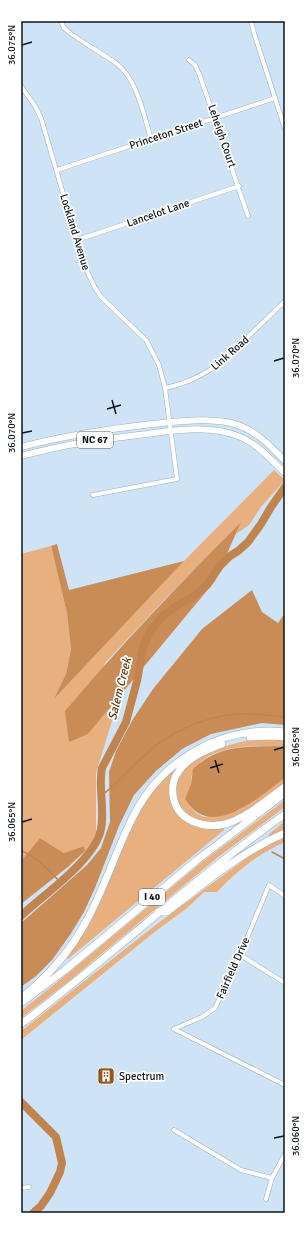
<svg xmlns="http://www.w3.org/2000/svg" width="306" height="1234" viewBox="0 0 306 1234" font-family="Signika,sans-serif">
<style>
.green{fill:#e8af7f}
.forest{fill:#c98c57}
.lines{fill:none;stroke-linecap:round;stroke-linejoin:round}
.stream{stroke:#c1844f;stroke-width:1.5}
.river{stroke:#c1844f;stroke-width:8}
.street-casing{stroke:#9baec0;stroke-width:5}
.primary-casing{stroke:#9baec0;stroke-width:7}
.highway-casing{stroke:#9baec0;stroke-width:8}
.street{stroke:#fff;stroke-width:4}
.primary{stroke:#fff;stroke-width:6}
.highway{stroke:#fff;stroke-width:7}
.ticks{fill:none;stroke:#0e151b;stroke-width:1.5}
.labels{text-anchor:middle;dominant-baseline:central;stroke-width:3.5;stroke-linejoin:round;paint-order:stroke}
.shield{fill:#fff;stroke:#565b5f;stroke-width:1}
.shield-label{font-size:10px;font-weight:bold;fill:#0e151b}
.street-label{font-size:11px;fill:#0e151b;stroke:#fff}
.poi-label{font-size:11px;fill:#0e151b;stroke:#fff;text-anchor:start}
.water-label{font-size:12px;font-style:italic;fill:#60360d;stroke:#fff}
.neatline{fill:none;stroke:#0e151b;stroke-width:1.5}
.ticks-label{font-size:10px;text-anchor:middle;fill:#0e151b}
</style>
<rect width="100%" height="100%" fill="#cfe3f6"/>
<path class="green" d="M274,470L285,480L261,507L249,525L236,534L240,523L167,597L105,663L88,734L120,695L96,773V833L91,843L85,851L84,846L64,853L40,838L21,861V554L51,546L67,613L71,649L66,674L55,698L184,561Z
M254,739H285V747C257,745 205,743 192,775C190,778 192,781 191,784C190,789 187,794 185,799L189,805L196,813L204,817L239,810L285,778V784C268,796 252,809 234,817C230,819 226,821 222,822C211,825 196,822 187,815C175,805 171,780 184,769C203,752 229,744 254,739Z
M173,771L175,773L173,779L179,814L223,828L224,830L68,959L66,957L143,805L160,782Z
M285,800V807L218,857L69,981L21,1018V1011L61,979L202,862Z
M285,821V830L269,836L268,835Z
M285,837V842C259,853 236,872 217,892H204L186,909L157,930L21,1040V1031L157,924L248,857L261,848Z"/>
<path class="forest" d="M241,522L215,581L88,734L69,742L65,711C121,645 180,583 241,522Z
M57,544L69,590L184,561L54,699L66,674L71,649L67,613L51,546Z
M252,590L262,612L278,623L285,613V725L262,723L211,734L182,749L156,771L134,795L119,826L95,888L84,912L70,935L52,960L36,976L21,987V923L87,865L101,848L110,822L109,772L116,751L133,719L153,689L202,629Z
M275,746L285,747V778C258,797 211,842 185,799L191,784L193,769C219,745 242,747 275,746Z
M40,838L64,853L84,846L85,851L69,866L21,904V861Z"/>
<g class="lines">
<path class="stream" d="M102,795C118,783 130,768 145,755C169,732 205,716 239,714C254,713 270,716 285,717
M21,850C37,858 48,869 60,882
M272,852L285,859"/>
<path class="river" d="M21,916C44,894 95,860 101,829C105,808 98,788 102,768L126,722L137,681L143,647L150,631L163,616L181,603L190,599L207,585L220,566L230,556L238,551L248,542L261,524L271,507L285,487
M21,1102L56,1137L62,1163L60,1172L50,1193L41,1206L33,1213"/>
<defs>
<path id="street" d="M61,21L64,28L70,33C85,44 102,53 117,64C137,79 144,116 151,139
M251,21L254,33L285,129
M189,60L195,65L200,76L248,216
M21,86L35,106L41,118L84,265L95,288L102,298L146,340L159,365L165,388L177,479L93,495
M57,170L275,98
M77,240L239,186
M165,388C188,383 204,375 223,361L285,301
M240,955L285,983
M174,1029L202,1017L215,1008L240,955L269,885L285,896
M174,1029L285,1085
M174,1130L241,1170L272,1178
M21,1188L29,1187
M266,1199L272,1178L285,1154"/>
<path id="primary" d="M21,447C67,435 114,428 162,423C184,421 209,418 231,423C253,428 270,445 285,461
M21,456C37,452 53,448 69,445C95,440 121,437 147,434C176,430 210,425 238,436C257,443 270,459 285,473"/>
<path id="highway" d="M250,737L274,736L285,737
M222,744C206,750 186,758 177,774C173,780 172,787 173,795C176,820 202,829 225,824C247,818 266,800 285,787
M158,912H167C204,883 241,852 285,833
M21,998C49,976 71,950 87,920C105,887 116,850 133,817C161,760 222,725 285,732
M21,1003L65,970L197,860L285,793
M21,1024C111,957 193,879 285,814"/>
</defs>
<use href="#street" class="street-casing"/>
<use href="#primary" class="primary-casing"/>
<use href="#highway" class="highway-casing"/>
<use href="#street" class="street"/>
<use href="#primary" class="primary"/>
<use href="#highway" class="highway"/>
</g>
<path class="ticks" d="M22,45L32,42M274,361L284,358M112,400L116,414M107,409L121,405M22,433L32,431M274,750L284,747M215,760L219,773M210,768L223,764M22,822L32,819M274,1138L284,1136"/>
<defs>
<symbol id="building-square" viewBox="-11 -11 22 22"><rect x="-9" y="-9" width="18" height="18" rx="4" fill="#95581b" stroke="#fff"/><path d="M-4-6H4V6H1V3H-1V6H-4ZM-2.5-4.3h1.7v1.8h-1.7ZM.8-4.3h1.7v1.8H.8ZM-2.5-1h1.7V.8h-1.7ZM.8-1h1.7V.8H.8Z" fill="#fff"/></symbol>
</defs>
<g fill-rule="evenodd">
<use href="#building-square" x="96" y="1066" width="20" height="20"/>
</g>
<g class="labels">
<g class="shield">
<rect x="77" y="432" width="36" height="16" rx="3"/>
<rect x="139" y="889" width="26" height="16" rx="3"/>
</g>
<g class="shield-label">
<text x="95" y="440">NC 67</text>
<text x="152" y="897">I 40</text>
</g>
<g class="street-label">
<text transform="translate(166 134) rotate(-18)">Princeton Street</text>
<text transform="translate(222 136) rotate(71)">Leheigh Court</text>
<text transform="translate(158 213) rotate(-19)">Lancelot Lane</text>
<text transform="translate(75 232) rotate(73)">Lockland Avenue</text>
<text transform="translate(230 353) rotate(-41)">Link Road</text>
<text transform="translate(233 968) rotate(-66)">Fairfield Drive</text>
</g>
<g class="poi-label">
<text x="119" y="1076">Spectrum</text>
</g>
<g class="water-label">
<text transform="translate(120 689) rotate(-76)">Salem Creek</text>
</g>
</g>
<rect width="306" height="1234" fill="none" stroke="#ffffff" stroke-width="44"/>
<rect x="22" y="22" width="262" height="1190" class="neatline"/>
<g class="ticks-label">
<text transform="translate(11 45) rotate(-90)" y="4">36.075°N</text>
<text transform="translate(295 358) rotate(-90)" y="4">36.070°N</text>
<text transform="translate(11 433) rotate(-90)" y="4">36.070°N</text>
<text transform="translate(295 747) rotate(-90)" y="4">36.065°N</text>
<text transform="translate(11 822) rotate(-90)" y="4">36.065°N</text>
<text transform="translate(295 1136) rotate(-90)" y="4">36.060°N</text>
</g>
</svg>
